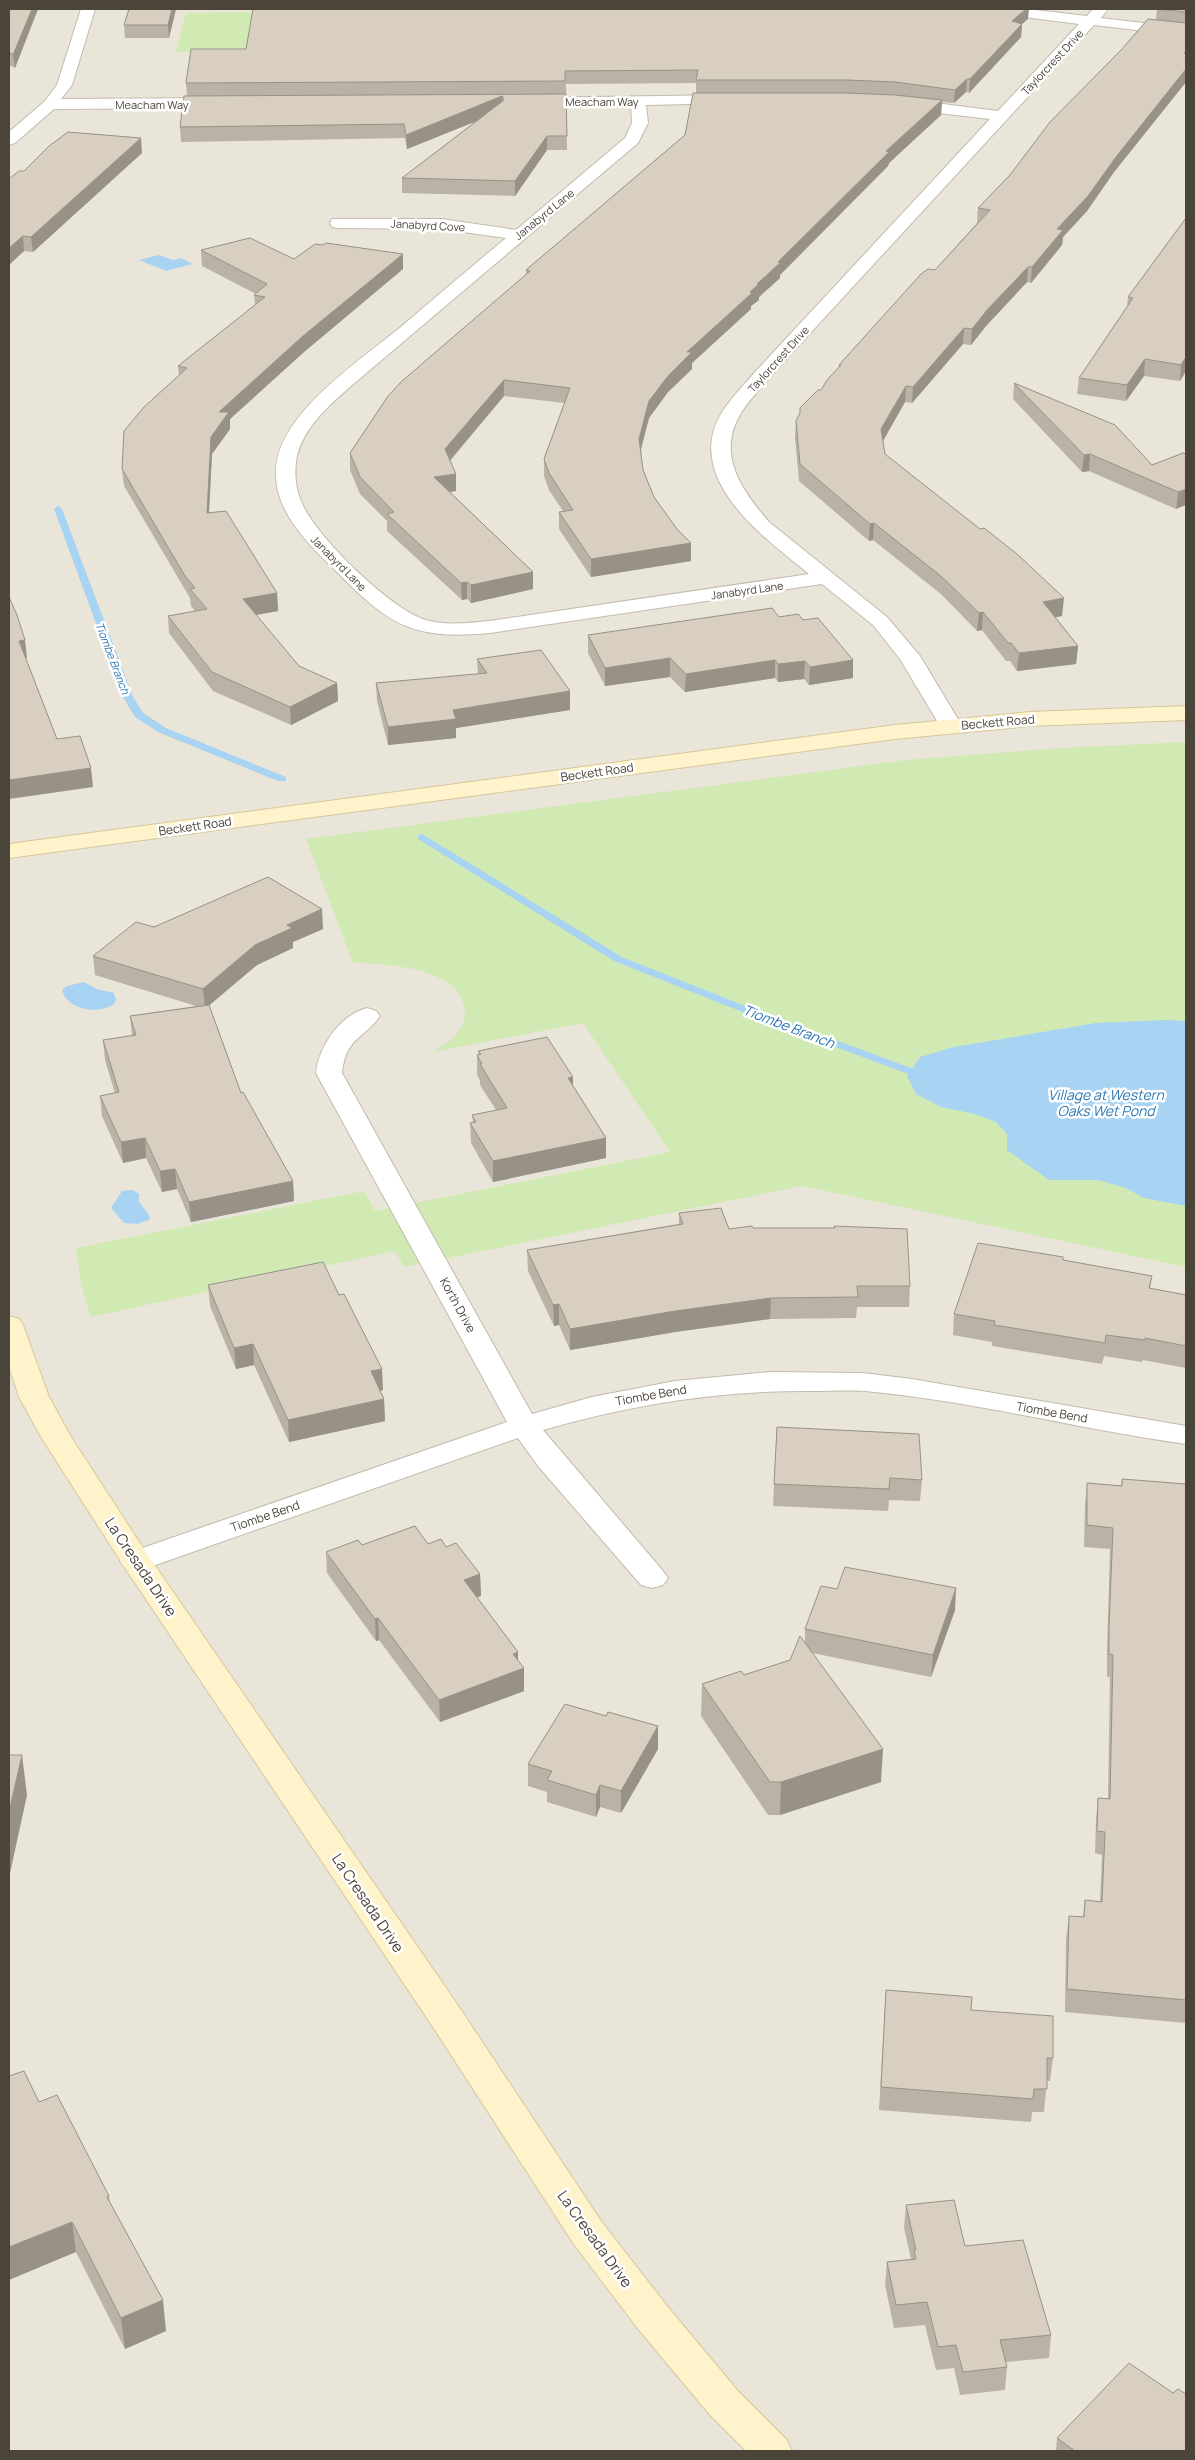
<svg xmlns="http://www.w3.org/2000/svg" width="1195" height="2460" viewBox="0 0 1195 2460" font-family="Manrope,sans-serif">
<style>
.residential{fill:#eae5d9}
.green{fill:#d1eab4}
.water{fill:#a8d3f2}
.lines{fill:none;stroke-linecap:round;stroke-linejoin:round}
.stream{fill:#a8d3f2;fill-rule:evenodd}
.street-casing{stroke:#c2bbad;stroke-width:2}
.secondary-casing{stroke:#d6c79b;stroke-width:2}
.street{fill:#fff;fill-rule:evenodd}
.secondary{fill:#fff3cc;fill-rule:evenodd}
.wall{fill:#bab2a5}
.shaded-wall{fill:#979186}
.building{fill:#d8cfc0;stroke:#979186}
.labels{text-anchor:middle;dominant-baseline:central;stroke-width:5;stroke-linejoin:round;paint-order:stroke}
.far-street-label{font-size:11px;fill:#4b4439;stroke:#fff}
.far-water-label{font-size:11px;font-style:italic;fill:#2d78b2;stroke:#fff}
.street-label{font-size:12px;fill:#4b4439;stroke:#fff}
.water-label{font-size:14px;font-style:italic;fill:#2d78b2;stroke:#fff}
.near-street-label{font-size:15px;fill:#4b4439;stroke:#fff}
</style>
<rect width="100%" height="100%" fill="#f6f3eb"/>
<path class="residential" d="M9,9H1186V2451H9Z"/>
<path class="green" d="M251,12L252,14L247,53L176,52L186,13Z
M1186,742V1267L802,1186L404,1267L395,1251L91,1317L81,1284L76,1248L364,1191L375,1211L670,1152L583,1023L433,1052C448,1043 466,1031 465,1012C463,968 385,963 353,963L306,839L906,760L1060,748Z"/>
<path class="water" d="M159,255L173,260L181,258L193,264L166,271L139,260Z
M84,982L97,989L114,993L116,1000L114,1004C99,1015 67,1010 62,990L67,986Z
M1166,1020L1186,1021V1206L1144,1198L1126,1188L1098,1180H1049L1007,1150V1134L996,1122L975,1114L941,1107L916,1094L907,1076L920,1057L954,1047L1096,1023Z
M133,1190L139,1194V1202L150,1216L149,1220L137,1224L124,1223L111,1208L122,1191Z"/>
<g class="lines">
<path class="stream" d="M58,506L62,509L133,697L143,713L166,728L286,777V781H278L158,732L135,717L123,697L54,509Z
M422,834L622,957L773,1017L930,1075L932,1077L930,1079H922L765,1021L614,961L418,839V835Z"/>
<defs>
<path id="street" d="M81,9H95L72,85L61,99L221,98L229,103L221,108L54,109L15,143L9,145V132L45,101L57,85Z
M986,9H1027L1087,16L1093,9H1108L1101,18L1186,28V36L1094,25L768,379C759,391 747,402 740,415C716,455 743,492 769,522L887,617L920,656L962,726L959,731L951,733L943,731L900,659L873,625L822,584L490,633C413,640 390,626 337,572C310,546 274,512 276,471C277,414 361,360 402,326C436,297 471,267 506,238L442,229L338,228L332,227L330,223L332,219H442L516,230L625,138L632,123L631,105L529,106L521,101L524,98L729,95L734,97L737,100L734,103L646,105L648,123L638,143L364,375C340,396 305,422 297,456C294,471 295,486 301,501C314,535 391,610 426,620C446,626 469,623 490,621L809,574C770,542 699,492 713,433C719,409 740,390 756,371L990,119L904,109L896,104L899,101L904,99L998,111L1079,24L993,13Z
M367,1008L376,1011L380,1016C363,1040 346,1037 342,1073L532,1414L592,1397L675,1381L770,1372L863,1373L912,1379L1186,1426V1444C1079,1429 973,1401 865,1391C848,1390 832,1391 815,1391C722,1390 632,1404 543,1430L663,1571L668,1578L663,1585L652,1588L641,1585L538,1466L518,1438L147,1568L136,1571L125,1568L120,1561L125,1554L507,1422L316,1073C319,1046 340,1015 367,1008Z"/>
<path id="secondary" d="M1186,706V720L1030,726L895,739L9,858V844L895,725L1030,712Z
M9,1316L19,1319L23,1325L49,1397L71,1437L147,1554L457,2004L601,2221L667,2306L738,2391L786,2439L792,2451H746L710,2415L639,2330L573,2243L431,2024L125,1568L41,1437L19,1397L9,1366Z"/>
</defs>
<use href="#street" class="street-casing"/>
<use href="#secondary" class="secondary-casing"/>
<use href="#street" class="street"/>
<use href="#secondary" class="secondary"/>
</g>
<path class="wall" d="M9,9H38L15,68L9,65Z
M129,9H176L169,38H125L124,25Z
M1157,9H1186V82L1114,172L1087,211L1063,237L1062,245L1031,283L1027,282L986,326L971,345L963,344L912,403L905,402L883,441L885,454L1062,616L1055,617L1078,646L1076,664L1017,671L1010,661H1006L982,630L977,631L941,594L873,540L869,541L799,481L795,438L796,421L821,390L839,367V365L935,270L977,223L978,208L1010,175L1156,20Z
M1028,19L1022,24L1021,37L969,93L966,92L954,103L942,102L941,115L889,163L888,166L780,275V278L759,297V300L751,306V309L692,363V369L668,392L649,418L641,450L643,470L654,497L691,561L591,577L559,529V512L563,511L549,490L544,476V459L565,403L504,396L450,461L456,491L450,492L533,572V589L471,603L467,599L462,600L387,531V521L360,494L350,470V453L526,275V270L685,135L696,93V83L566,84L567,150H547L515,196L402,193V178L476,121L407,149L405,138L181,142L180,127L187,96L186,83L246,49Z
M142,153L33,252L24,251L9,265V179L24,171Z
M1186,218V371L1180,381L1144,376L1126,401L1077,394L1079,378L1127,307L1128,297Z
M201,250L294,259L403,254V269L304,352L230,419V429L212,454L209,513L277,593L278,611L256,615L299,666L337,683L338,701L291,725L213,691L169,633L168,616L195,611L191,606L190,598L187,593L124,486L122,469L179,375L178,366L255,305L254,295L256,294L202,266Z
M1014,383L1152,465L1183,453L1176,509L1089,471L1082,472L1013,399Z
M779,617L853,678L809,685L804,679L778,682L775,678L685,692L670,677L605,686L588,653V635Z
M477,659L570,691V710L456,728V738L388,745L377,701L376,683L478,674Z
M154,927L323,929L293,942V948L257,965L209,1005L241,1093L293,1181L294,1201L191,1222L177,1189L162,1192L146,1158L123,1163L102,1116L100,1096L115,1093L105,1060L103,1040L132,1036L130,1016L196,1006L95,975L93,956Z
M478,1051L573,1077V1086L606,1138V1158L493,1182L471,1143L470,1123L473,1122L472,1115L496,1110L480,1085V1080L477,1075V1055H479Z
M679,1213L729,1229L753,1228H834V1226L910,1286L909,1307H857L856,1318L770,1319L675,1332L570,1350L559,1325L554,1326L528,1271L527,1250L679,1224Z
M1063,1260L1152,1276L1150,1289L1186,1295V1368L1143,1360L1142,1362L1104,1356L1102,1364L992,1346V1342L953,1335L954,1314Z
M208,1285L383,1390L380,1391L384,1399L385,1421L289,1442L254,1365L236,1369L210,1306Z
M777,1427L922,1480L920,1501L889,1500L888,1511L773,1506Z
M1122,1479L1186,1484V2023L1065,2012L1066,1939L1069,1916L1083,1917L1085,1900L1100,1902L1102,1855L1095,1853L1096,1820L1098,1798L1108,1799L1110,1677H1107V1650L1110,1549L1084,1547L1085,1505L1087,1483L1121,1486Z
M362,1545L446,1547L480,1574L481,1596L477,1597L518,1661L524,1691L440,1722L379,1640L376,1641L327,1573L326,1552Z
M837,1589L955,1610L931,1677L812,1653L881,1782L780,1815H768L701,1716L702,1684L744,1675L790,1660L805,1643V1629Z
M606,1716L658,1726V1749L621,1813L600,1807L596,1817L547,1802V1792L528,1786V1764Z
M886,1990L971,2010L1053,2058L1050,2081H1047L1044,2112H1032L1031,2122L879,2110Z
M39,2102L109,2196L110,2203L166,2331L125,2349L76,2252Z
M906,2205L965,2246L1051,2335L1049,2358L1006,2362L1007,2367L1005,2390L960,2395L954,2368L936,2370L925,2325L894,2328L885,2285L887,2262L911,2259L904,2228Z
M1173,2393L1186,2451H1056L1057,2438Z"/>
<path class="shaded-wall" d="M32,9H38L15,68L13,55Z
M172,9H176L169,38L168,25Z
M1026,9H1029L1028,19L1022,24L1021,37L969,93L970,79L1012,21Z
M1186,69V82L1114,172L1087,211L1063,237L1062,245L1031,283L1032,267L1057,229Z
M967,79L966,92L954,103L955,90Z
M502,96V111L407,149L406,135Z
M942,100L941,115L889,163L888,166L780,275V278L759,297V300L751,306V309L692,363V369L668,392L649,418L639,456V439L649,401L687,352L757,284L886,151Z
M547,136V150L515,196V181Z
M141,138L142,153L33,252L31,237Z
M23,236L24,251L9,265V248Z
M403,254V269L304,352L230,419V429L212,454L208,530L207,513L211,437L219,412L303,336Z
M1028,267L1027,282L986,326L971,345L972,329L987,310Z
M964,328L963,344L912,403L913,387Z
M1186,357V371L1180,381L1181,365Z
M1145,359L1144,376L1126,401L1127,385Z
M504,380V396L445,466V449Z
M906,386L905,402L880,446L881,429Z
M1090,454L1089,471L1082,472L1084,455Z
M456,474V491L435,494L434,477Z
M1186,489V505L1176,509L1178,492Z
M874,523L873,540L869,541L870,524Z
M691,543V561L591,577V559Z
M533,572V589L471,603V585Z
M467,582V599L462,600L461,583Z
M277,593L278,611L245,617L243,599Z
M1064,598L1062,616L1042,620L1043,602Z
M983,612L982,630L977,631L979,613Z
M25,640L27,658L21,659L19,641Z
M1078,646L1076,664L1017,671L1019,653Z
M670,658V677L605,686V668Z
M775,660V678L685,692L686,674Z
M853,660V678L809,685L810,667Z
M805,661L804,679L778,682V664Z
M337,683L338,701L291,725L290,707Z
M570,691V710L456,728V738L388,745V727L453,710Z
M91,768L93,787L9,799V780Z
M322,909L323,929L293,942V948L257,965L205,1009L203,989L255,945L287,925Z
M573,1077V1097L568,1078Z
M145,1138L146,1158L123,1163L121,1142Z
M606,1138V1158L493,1182V1161Z
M175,1169L177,1189L162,1192L160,1171Z
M293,1181L294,1201L191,1222L189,1202Z
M771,1298L770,1319L675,1332L570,1350V1329L675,1311Z
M559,1304V1325L554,1326L553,1305Z
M253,1344L254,1365L236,1369L234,1348Z
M382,1369L383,1390L372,1393L371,1371Z
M384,1399L385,1421L289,1442L288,1420Z
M480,1574L481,1596L465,1602L464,1580Z
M956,1588L955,1610L931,1677L933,1655Z
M378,1618L379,1640L376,1641L375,1619Z
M518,1652V1670L524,1668V1691L440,1722L439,1700L513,1654Z
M658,1726V1749L621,1813V1791Z
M883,1749L881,1782L780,1815L781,1782Z
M22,1755L27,1795L9,1878V1812Z
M600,1785V1807L596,1817V1795Z
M72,2222L76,2252L9,2280V2247Z
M163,2300L166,2331L125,2349L121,2318Z"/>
<path class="building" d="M9,9H32L13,55L9,52Z
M129,9H172L168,25H124Z
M253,9H1026L1012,21L1022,24L970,79H967L955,90L895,82L847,80H696L698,70L565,71V81L186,83L191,49H246Z
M1157,9H1186V12Z
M1148,19L1186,23V51L1184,53H1186V69L1116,157L1088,196L1057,229L1063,230L1032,267H1028L987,310L972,329L964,328L913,387L906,386L881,429L885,454L980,529L984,528L1017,554L1064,598L1043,602L1078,646L1019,653L1011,643H1008L983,612L979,613L942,577L874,523L870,524L800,464L796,421L800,413V408L818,390H821L827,380L841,365H839L921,274L928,269L935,270L990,210L978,208L1010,175L1050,122L1122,49Z
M693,93H847L895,95L942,100L886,151L889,152L778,262L780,263L757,284H759L750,292L752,293L687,352H692L668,376L649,401L639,439L643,470L654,497L677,529L691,543L591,559L559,512L573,510L549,473L544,459L570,388L504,380L445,449L456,474L434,477L533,572L471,585L467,582L461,583L387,514L394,512L360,477L350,453L388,396L402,381L530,271L526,270L685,135Z
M566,94L567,136H547L515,181L402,178L504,100L502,96L406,135L404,124L180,127L184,96Z
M68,132L141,138L31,237L23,236L9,248V179L19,171H24L49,146Z
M1186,218V357L1181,365L1145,359L1127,385L1079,378L1133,298L1128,297Z
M250,238L294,259L315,244L323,245L326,243L403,254L303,336L219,412H229L211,437L207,513L226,511L277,593L243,599L299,666L337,683L290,707L212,672L168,616L207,609L190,589L195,588L185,576L122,469L124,431L144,407L187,368L178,366L265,297L254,295L267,284L201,250Z
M1014,383L1115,425L1152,465L1183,453L1186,454V489L1178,492L1090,454L1084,455Z
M9,597L17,615L25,640L19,641L57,739L80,736L91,768L9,780Z
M772,608L779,617L798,614L803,620L818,618L853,660L810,667L805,661L778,664L775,660L686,674L670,658L605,668L588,635Z
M541,650L570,691L453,710L456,719L388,727L376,683L487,673L477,659Z
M268,877L322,909L287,925L292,928L255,945L203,989L93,956L136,922L154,927Z
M209,1005L241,1093L243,1092L293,1181L189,1202L175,1169L160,1171L145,1138L121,1142L100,1096L119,1092L103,1040L136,1035L130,1016Z
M547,1037L573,1077L568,1078L606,1138L493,1161L470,1123L476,1122L472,1115L507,1108L480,1064H482L477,1055L481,1054L478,1051Z
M721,1208L729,1229L752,1226L753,1228H835L834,1226L907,1229L910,1286H857L858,1297L771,1298L675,1311L570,1329L559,1304L553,1305L527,1250L683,1224L679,1213Z
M978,1243L1063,1257V1260L1152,1276L1149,1288L1186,1295V1346L1145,1338V1340L1106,1335L1105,1343L994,1325L995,1321L954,1314Z
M323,1262L339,1295L344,1294L382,1369L371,1371L384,1399L288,1420L253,1344L234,1348L208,1285Z
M777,1427L919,1434L922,1480L890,1478L889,1489L774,1484Z
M1122,1479L1186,1484V2000L1067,1989L1069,1916L1084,1917L1085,1900L1102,1902L1105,1832L1097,1831L1098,1798L1110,1799L1113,1655L1109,1654V1627L1113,1528L1087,1525V1483L1122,1486Z
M415,1526L428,1544L441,1539L446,1547L456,1543L480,1574L464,1580L518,1652L513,1654L524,1668L439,1700L378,1618L375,1619L326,1552L358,1540L362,1545Z
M845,1567L956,1588L933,1655L805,1629L821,1586L837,1589Z
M800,1636L883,1749L781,1782H770L702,1684L741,1671L744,1675L790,1660Z
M565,1704L606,1716L608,1712L658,1726L621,1791L600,1785L596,1795L547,1780L552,1771L528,1764Z
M9,1755H22L9,1812Z
M886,1990L972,1997L971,2010L1053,2016V2058H1047V2089H1034L1033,2099L881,2087Z
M24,2071L39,2102L57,2095L109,2196L107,2197L163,2300L121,2318L72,2222L9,2247V2076Z
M954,2200L965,2246L1023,2240L1051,2335L1000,2340L1007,2367L963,2372L956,2345L938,2347L927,2302L896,2305L887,2262L916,2259L914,2250H916L906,2205Z
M1129,2363L1173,2393L1178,2389L1186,2394V2451H1075L1057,2438Z"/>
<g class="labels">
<g class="far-street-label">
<text transform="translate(1052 62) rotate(-47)">Taylorcrest Drive</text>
<text x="602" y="101">Meacham Way</text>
<text x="152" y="104">Meacham Way</text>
<text transform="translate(544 214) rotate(-39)">Janabyrd Lane</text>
<text transform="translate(428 225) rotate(3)">Janabyrd Cove</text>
<text transform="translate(778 359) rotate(-48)">Taylorcrest Drive</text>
<text transform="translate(339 563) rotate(45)">Janabyrd Lane</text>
<text transform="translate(747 590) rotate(-8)">Janabyrd Lane</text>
</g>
<g class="far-water-label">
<text transform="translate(113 658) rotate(69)">Tiombe Branch</text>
</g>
<g class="street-label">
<text transform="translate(998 722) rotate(-5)">Beckett Road</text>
<text transform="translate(597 772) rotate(-8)">Beckett Road</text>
<text transform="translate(195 826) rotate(-8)">Beckett Road</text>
<text transform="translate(458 1305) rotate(61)">Korth Drive</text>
<text transform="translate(651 1395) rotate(-10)">Tiombe Bend</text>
<text transform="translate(1052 1412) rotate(10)">Tiombe Bend</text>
<text transform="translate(265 1516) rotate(-19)">Tiombe Bend</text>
</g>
<g class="water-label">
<text transform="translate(789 1026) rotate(21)">Tiombe Branch</text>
<text x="1106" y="1094">Village at Western<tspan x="1106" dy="16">Oaks Wet Pond</tspan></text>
</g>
<g class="near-street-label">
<text transform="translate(141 1567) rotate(56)">La Cresada Drive</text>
<text transform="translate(368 1903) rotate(56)">La Cresada Drive</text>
<text transform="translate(595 2239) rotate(54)">La Cresada Drive</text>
</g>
</g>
<rect width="1195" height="2460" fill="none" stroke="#4b4439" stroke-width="20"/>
</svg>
